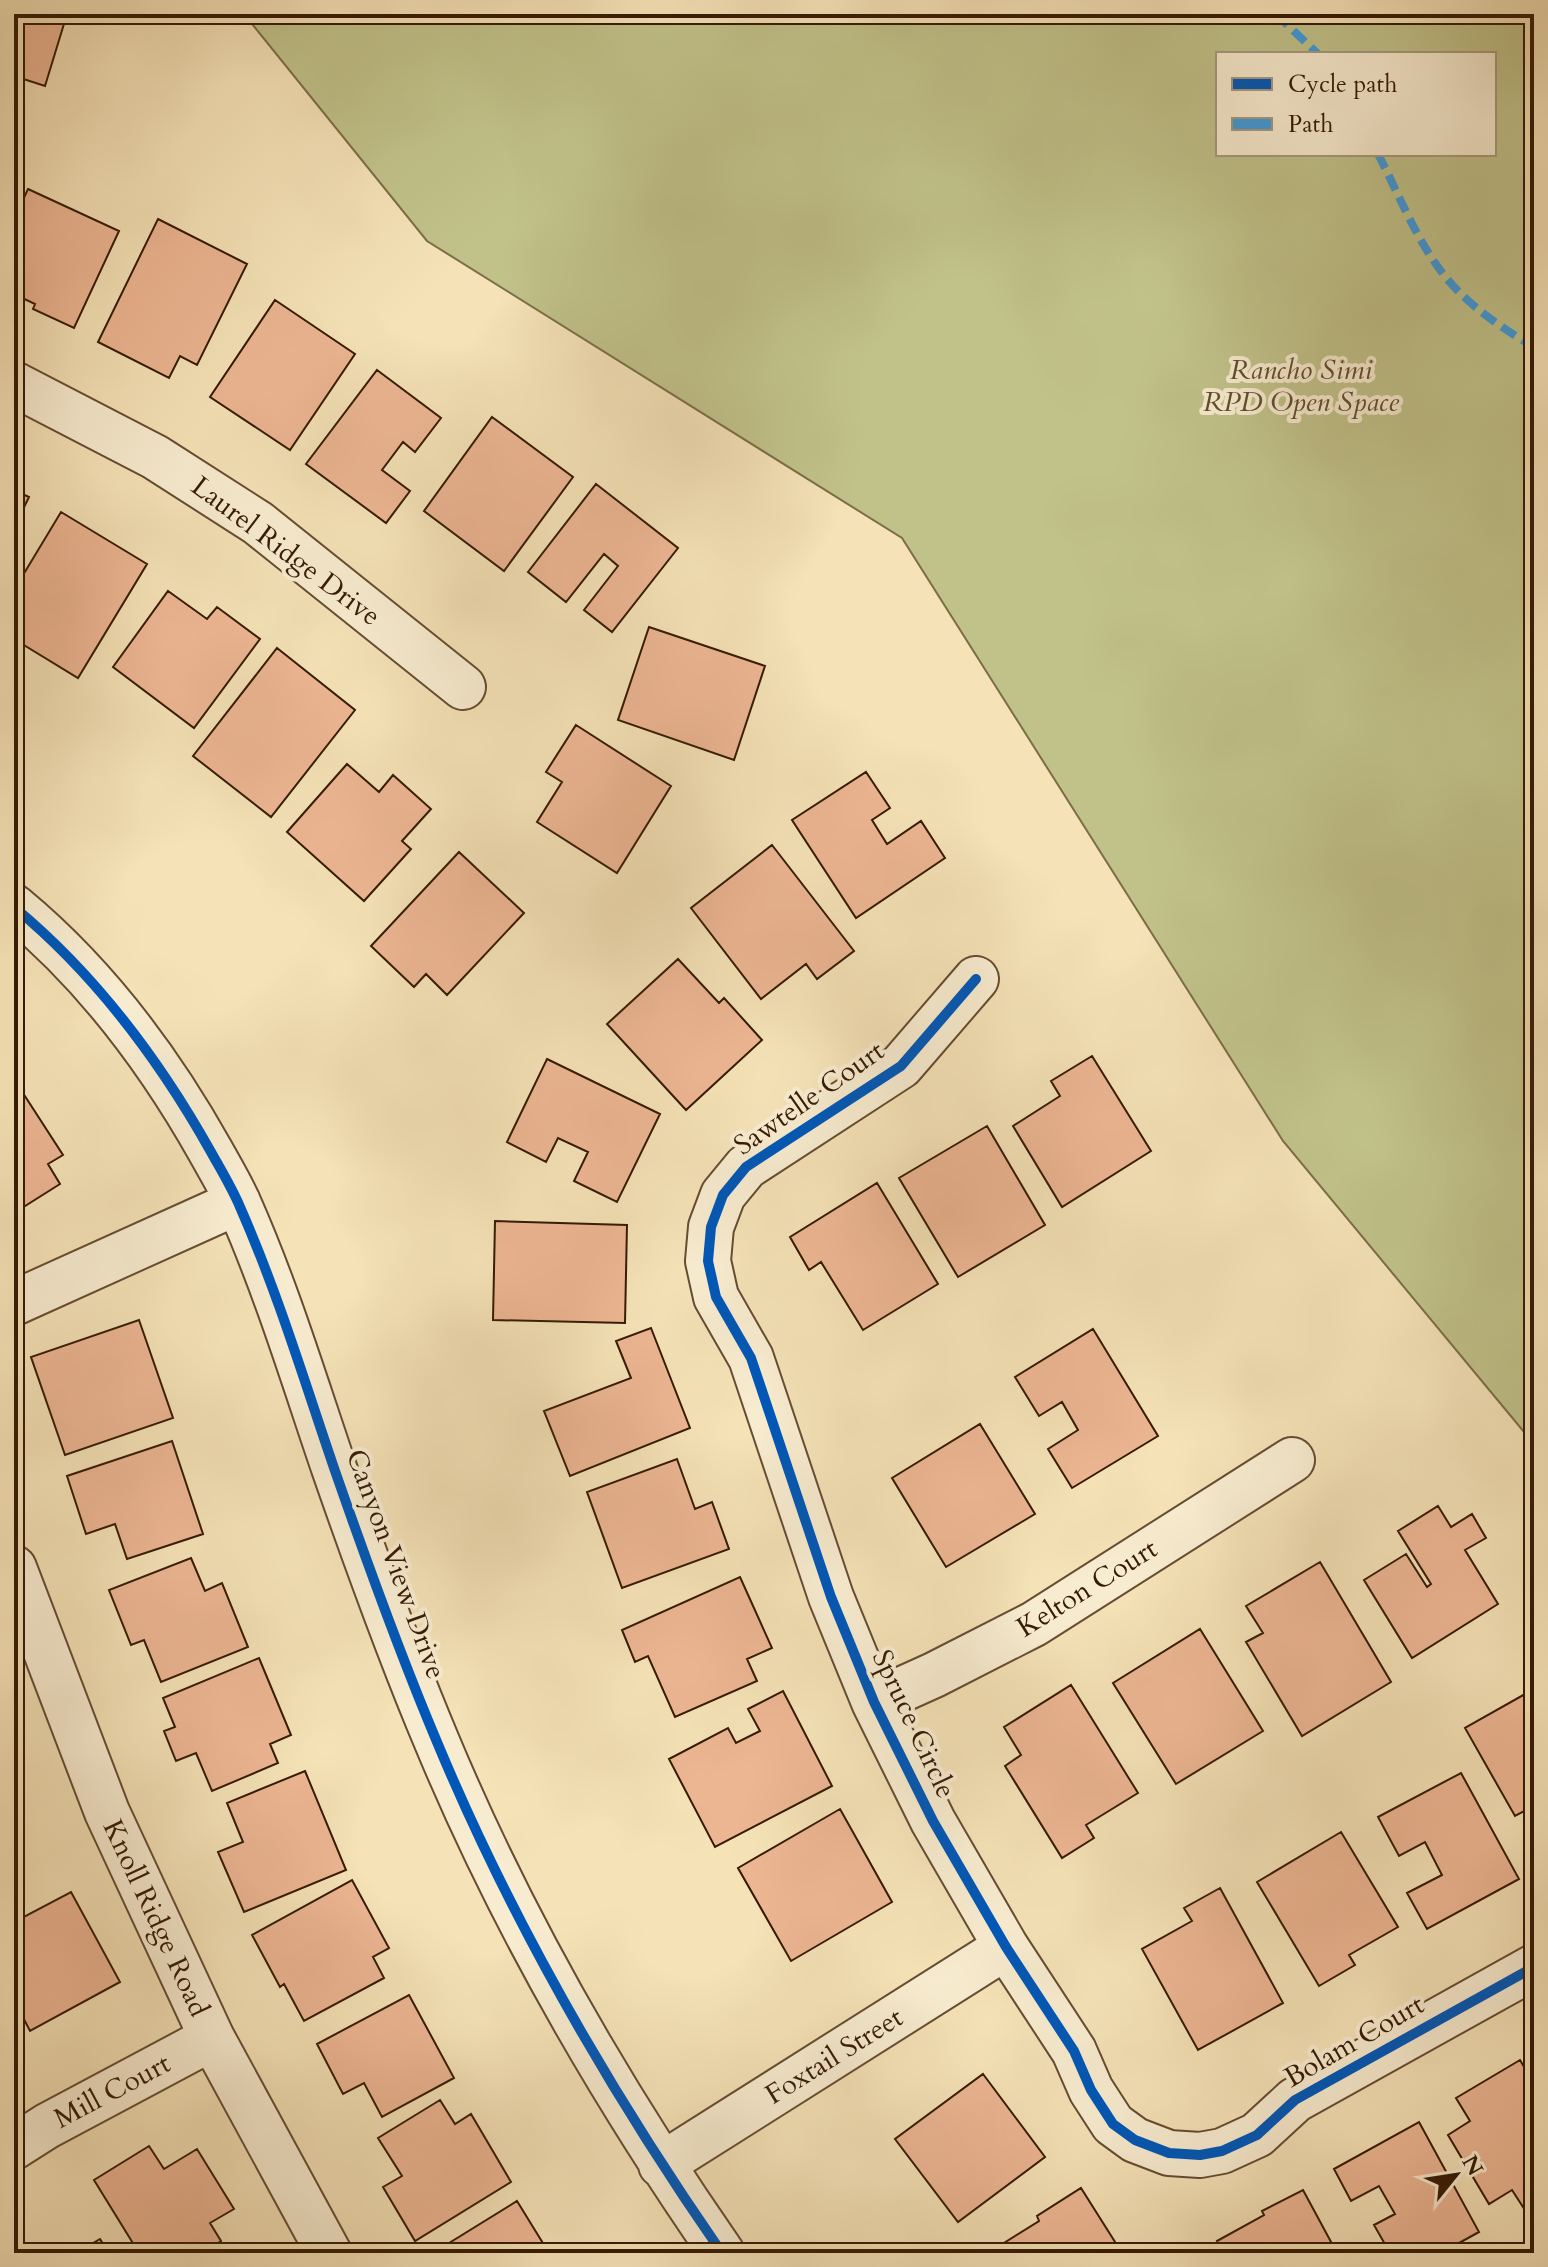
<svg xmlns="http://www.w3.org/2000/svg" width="1548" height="2267" viewBox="0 0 1548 2267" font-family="Cardo,serif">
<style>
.green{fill:#c1c28a;stroke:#7b6e48;stroke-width:2;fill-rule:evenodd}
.building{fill:#edb693;stroke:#351a05;stroke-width:2}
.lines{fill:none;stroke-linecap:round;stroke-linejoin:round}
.minor-casing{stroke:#654c32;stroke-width:48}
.minor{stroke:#f8ecd0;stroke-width:44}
.quiet{stroke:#3e9bdd;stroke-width:8;stroke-dasharray:16 8;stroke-linecap:butt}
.cycleway-casing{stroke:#f8ecd0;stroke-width:15}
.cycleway{stroke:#0057b8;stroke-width:10}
.labels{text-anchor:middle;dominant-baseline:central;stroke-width:8;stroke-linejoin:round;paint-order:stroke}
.park-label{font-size:28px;font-style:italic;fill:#5f4c2d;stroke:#f8ecd0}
.street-label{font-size:28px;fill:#351a05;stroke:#f8ecd0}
</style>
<rect width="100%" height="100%" fill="#f5e2b7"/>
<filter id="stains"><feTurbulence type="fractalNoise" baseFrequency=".0025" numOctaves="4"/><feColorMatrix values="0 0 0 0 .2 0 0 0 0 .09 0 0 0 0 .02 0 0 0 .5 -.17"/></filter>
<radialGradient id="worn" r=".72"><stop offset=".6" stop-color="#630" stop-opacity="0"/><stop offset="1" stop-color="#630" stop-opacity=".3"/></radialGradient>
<path class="green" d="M244,14H1534V1444L1283,1141L902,538L427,241ZM1218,54H1494V154H1218Z"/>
<path class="building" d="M14,14H67L45,86L14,76Z
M28,189L119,231L74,328L33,309L35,304L14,294V219Z
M158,219L247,264L197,365L180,356L169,378L98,342Z
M275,300L355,354L290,450L210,397Z
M377,370L441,418L415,452L403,442L382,470L410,491L386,523L306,464Z
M492,417L573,477L504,571L424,511Z
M596,484L678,548L612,632L584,610L618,566L604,554L566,602L528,572Z
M14,490L29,497L14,528Z
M61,512L147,564L78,678L14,639V590Z
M168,591L207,619L217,607L260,639L194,728L113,667Z
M649,627L765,666L734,760L618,720Z
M277,648L355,710L271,817L193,756Z
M576,725L671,786L617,873L537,822L562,782L546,772Z
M347,764L379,792L393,775L431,809L402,841L411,849L364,901L287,832Z
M866,772L890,808L872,820L887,844L921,821L945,858L856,918L792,820Z
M772,845L854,951L817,979L806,964L761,999L691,908Z
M459,852L524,913L447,995L426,974L414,987L371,946Z
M678,959L719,1003L724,998L762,1040L686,1110L607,1024Z
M1092,1056L1151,1151L1062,1207L1013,1126L1060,1096L1051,1081Z
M547,1059L660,1114L617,1202L574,1181L588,1152L558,1138L546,1162L507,1142Z
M21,1090L63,1155L48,1164L60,1184L14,1213V1095Z
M987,1126L1045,1225L958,1277L899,1178Z
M877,1183L938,1284L863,1330L821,1262L809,1270L790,1237Z
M495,1221L627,1225L625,1323L493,1320Z
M139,1320L173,1418L65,1455L31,1357Z
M651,1328L690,1428L570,1476L544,1411L631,1378L616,1341Z
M1093,1329L1158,1436L1072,1488L1048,1449L1078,1430L1062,1402L1039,1416L1015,1377Z
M980,1424L1035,1514L946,1567L892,1478Z
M172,1441L203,1534L127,1559L115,1524L86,1534L67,1476Z
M677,1459L695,1509L712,1502L729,1549L622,1588L587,1492Z
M1438,1506L1451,1527L1472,1514L1486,1538L1465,1550L1498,1604L1412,1658L1364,1580L1406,1554L1427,1587L1431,1584L1398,1531Z
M191,1558L205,1591L222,1583L248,1647L161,1682L144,1640L131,1645L109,1590Z
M1320,1562L1391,1682L1302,1736L1246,1642L1263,1633L1246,1606Z
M740,1577L772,1648L747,1659L757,1681L675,1717L648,1656L635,1662L622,1630Z
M1200,1629L1263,1731L1176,1784L1113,1683Z
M259,1658L291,1735L270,1744L278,1763L212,1791L196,1753L176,1761L164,1731L175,1727L163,1698Z
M1071,1685L1138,1793L1086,1825L1094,1838L1062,1858L1005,1766L1021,1755L1004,1727Z
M1534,1689V1806L1515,1816L1465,1728Z
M783,1691L832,1786L715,1847L669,1759L728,1728L736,1743L760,1731L748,1709Z
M305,1771L346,1870L244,1912L218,1852L243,1842L227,1803Z
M1461,1773L1519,1879L1427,1929L1407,1893L1442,1875L1425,1842L1399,1856L1378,1817Z
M840,1809L892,1902L791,1961L738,1868Z
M1341,1832L1398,1927L1349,1955L1355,1965L1319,1986L1257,1882Z
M352,1880L389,1948L373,1957L384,1978L304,2021L284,1984L280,1987L252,1935Z
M1220,1888L1283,2003L1198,2050L1142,1949L1192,1921L1184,1908Z
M71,1892L120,1982L30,2031L14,2000V1922Z
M409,1995L454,2078L382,2117L364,2083L343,2094L317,2044Z
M1520,2060L1534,2084V2204L1525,2210L1512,2190L1489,2204L1448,2135L1470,2121L1456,2098Z
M983,2074L1045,2157L958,2222L895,2139Z
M440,2100L455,2124L471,2114L511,2182L415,2241L383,2187L402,2176L378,2138Z
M1419,2122L1479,2232L1441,2253H1390L1374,2225L1395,2214L1379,2186L1351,2201L1334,2169Z
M149,2146L164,2169L197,2149L234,2209L210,2223L221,2241L203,2253H139L94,2180Z
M1081,2188L1122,2253H988L1039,2221L1037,2216Z
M1303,2190L1337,2253H1224L1217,2241L1264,2215L1262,2211Z
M517,2201L549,2253H433Z
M100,2239L109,2253H76Z
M60,2243L66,2253H43Z"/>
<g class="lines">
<defs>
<path id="minor" d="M14,384L155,457L258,523L463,687
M14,907C95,974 160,1061 211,1152C221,1170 232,1188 240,1207C277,1291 304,1380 334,1468C366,1560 399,1652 437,1742C512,1922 611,2093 722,2253
M976,979L901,1066L746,1167L723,1195L711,1227L708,1261L716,1297L751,1358L831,1597L874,1702L933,1821L1006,1947L1074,2051L1091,2090L1113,2124L1135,2140L1169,2153L1200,2155L1222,2151L1257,2135L1295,2100L1534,1967
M14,1303L238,1202
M14,1568L107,1812L212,2038L329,2253
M874,1702L934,1675L1034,1624L1292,1460
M14,2147L47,2126L212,2038
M661,2165L1006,1947"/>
</defs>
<use href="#minor" class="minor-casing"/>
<use href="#minor" class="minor"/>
<path class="quiet" d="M1276,14L1318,54
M1378,154C1402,200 1421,254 1459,292C1480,313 1508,332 1534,347"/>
<defs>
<path id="cycleway" d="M14,907C95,974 160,1061 211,1152C221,1170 232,1188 240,1207C277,1291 304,1380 334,1468C366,1560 399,1652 437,1742C512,1922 611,2093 722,2253
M976,979L901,1066L746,1167L723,1195L711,1227L708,1261L716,1297L751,1358L831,1597L874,1702L933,1821L1006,1947L1074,2051L1091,2090L1113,2124L1135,2140L1169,2153L1200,2155L1222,2151L1257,2135L1295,2100L1534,1967"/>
</defs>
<use href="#cycleway" class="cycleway-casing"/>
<use href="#cycleway" class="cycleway"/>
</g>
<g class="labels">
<g class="park-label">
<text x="1301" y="370">Rancho Simi<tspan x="1301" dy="32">RPD Open Space</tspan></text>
</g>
<g class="street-label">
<text transform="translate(286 551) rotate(37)">Laurel Ridge Drive</text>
<text transform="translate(809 1098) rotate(-35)">Sawtelle Court</text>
<text transform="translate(396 1564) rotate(70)">Canyon View Drive</text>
<text transform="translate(1087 1588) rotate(-32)">Kelton Court</text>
<text transform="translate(914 1724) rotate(65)">Spruce Circle</text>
<text transform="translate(156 1918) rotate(65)">Knoll Ridge Road</text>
<text transform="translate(1354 2041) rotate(-30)">Bolam Court</text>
<text transform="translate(834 2056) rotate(-32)">Foxtail Street</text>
<text transform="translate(112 2091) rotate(-28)">Mill Court</text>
</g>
</g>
<rect width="1548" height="2267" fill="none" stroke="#f5e2b7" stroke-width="48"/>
<rect x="16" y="16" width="1516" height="2235" fill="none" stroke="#351a05" stroke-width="4"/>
<rect x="24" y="24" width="1500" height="2219" fill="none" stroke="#351a05" stroke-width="2"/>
<rect x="1216" y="52" width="280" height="104" fill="#f8ecd0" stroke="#aa987f" stroke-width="2"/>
<rect x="1232" y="78" width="40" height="12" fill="#0057b8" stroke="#aa987f" stroke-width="2"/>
<text x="1288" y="92" font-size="24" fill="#351a05">Cycle path</text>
<rect x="1232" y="118" width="40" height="12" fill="#3e9bdd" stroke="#aa987f" stroke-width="2"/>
<text x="1288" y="132" font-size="24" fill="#351a05">Path</text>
<g transform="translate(1456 2175) rotate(60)" stroke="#f8ecd0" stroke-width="6" paint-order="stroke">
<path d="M0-6L14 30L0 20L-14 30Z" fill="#351a05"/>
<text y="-12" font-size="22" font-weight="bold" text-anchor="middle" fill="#351a05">N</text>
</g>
<rect width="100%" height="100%" filter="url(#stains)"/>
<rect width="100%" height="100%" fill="url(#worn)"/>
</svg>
